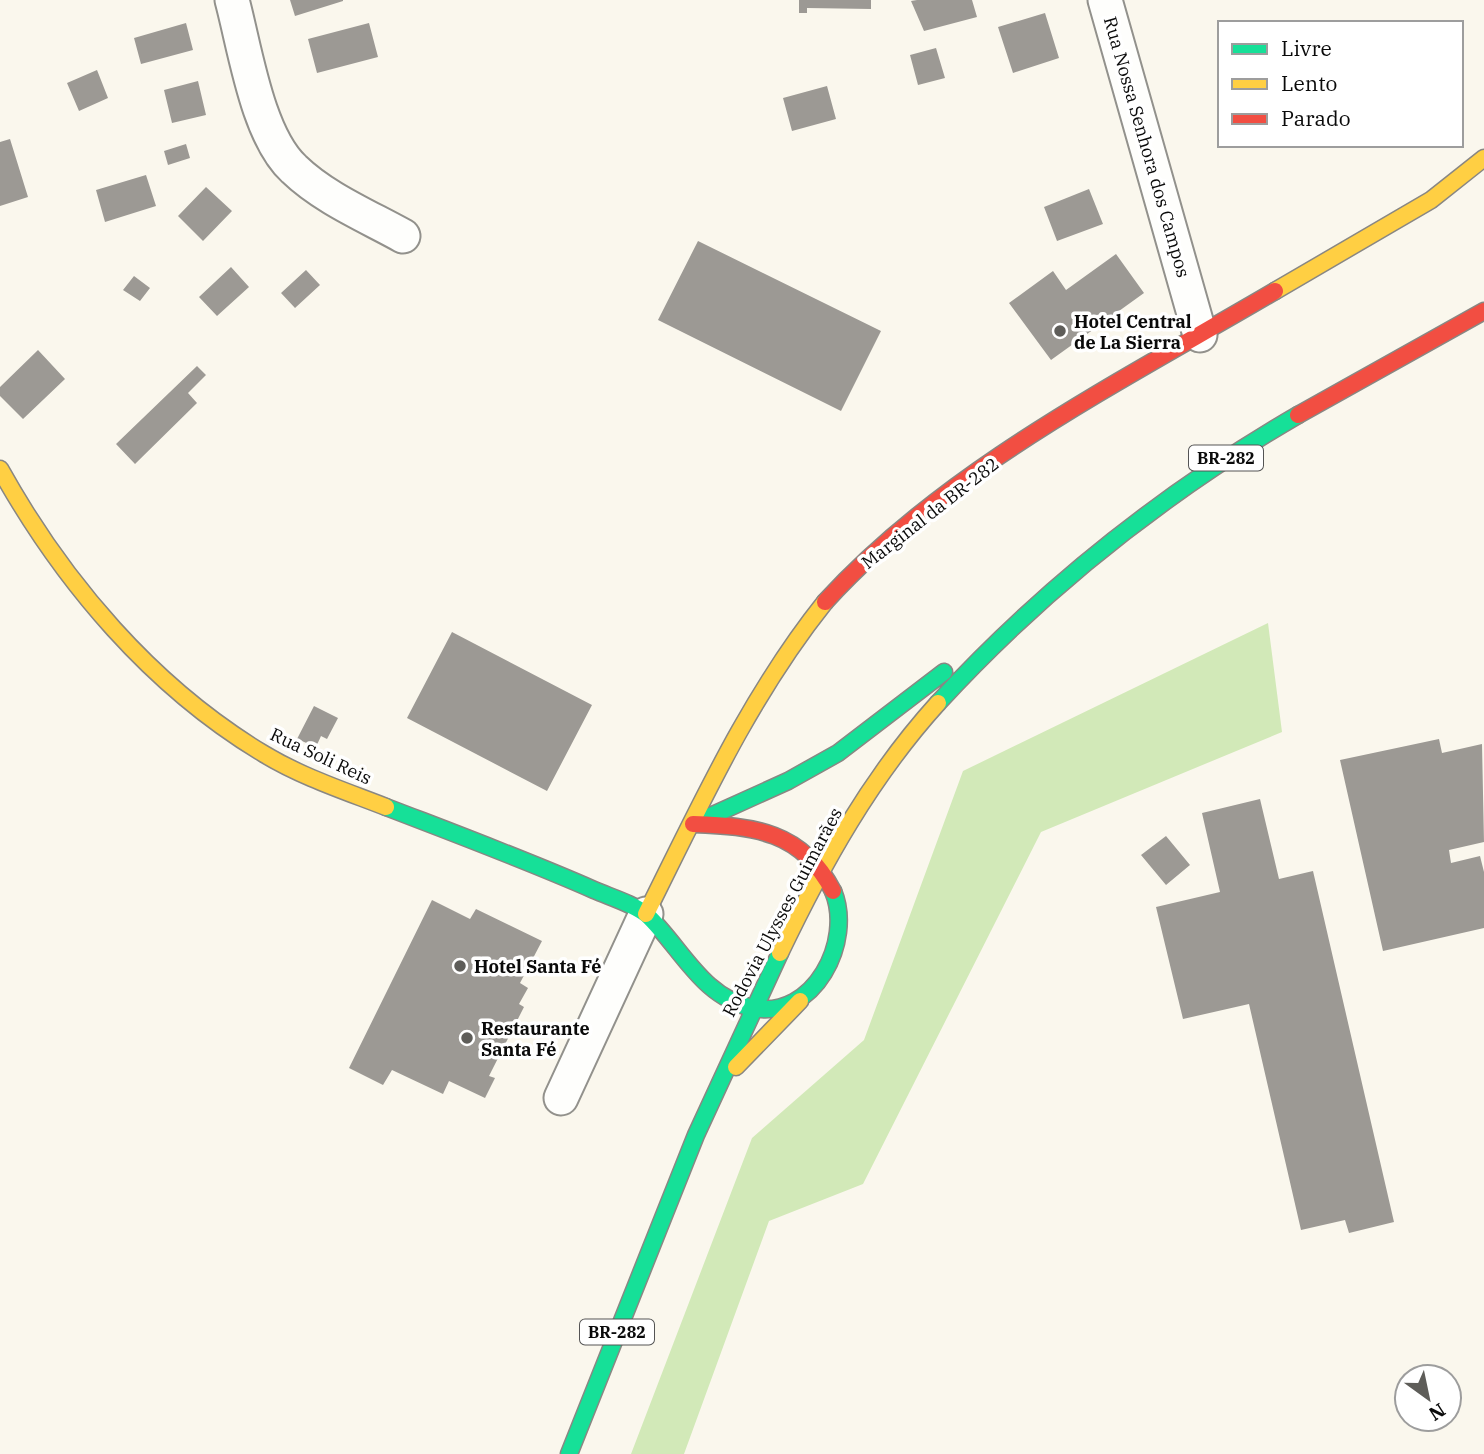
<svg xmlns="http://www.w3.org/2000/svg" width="1484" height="1454" viewBox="0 0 1484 1454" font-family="'IBM Plex Serif',serif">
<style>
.forest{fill:#d2e9b8}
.building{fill:#9c9994}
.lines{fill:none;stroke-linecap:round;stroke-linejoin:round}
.street-casing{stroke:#92918c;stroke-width:37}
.fast-casing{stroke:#898783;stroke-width:19}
.slow-casing{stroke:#898783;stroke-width:19}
.jam-casing{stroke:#898783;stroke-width:19}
.street{stroke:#fefefc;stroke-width:33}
.fast{stroke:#16e098;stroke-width:16}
.slow{stroke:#ffcf43;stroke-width:16}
.jam{stroke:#f24e42;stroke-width:16}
.poi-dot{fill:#5e5d59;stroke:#fff;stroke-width:2.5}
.labels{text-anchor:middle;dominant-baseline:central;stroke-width:7;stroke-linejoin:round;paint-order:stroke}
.shield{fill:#fff;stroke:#545454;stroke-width:2}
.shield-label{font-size:16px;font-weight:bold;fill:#0a0a0a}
.street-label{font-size:18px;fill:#0a0a0a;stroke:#fff}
.poi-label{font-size:18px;font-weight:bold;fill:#0a0a0a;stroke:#fff;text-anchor:start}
</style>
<rect width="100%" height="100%" fill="#faf7ed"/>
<path class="forest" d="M1268,623L1282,732L1041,832L863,1184L769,1221L684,1454H631L752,1138L864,1040L963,771Z"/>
<path class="building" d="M290,0H343V1L295,16Z
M799,0H871V9L807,8V13H799Z
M917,0H972L977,17L924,31L911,1Z
M1045,13L1059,58L1013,73L998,27Z
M186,23L193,50L141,64L134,38Z
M369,23L378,57L317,73L308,39Z
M936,48L945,78L918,85L910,55Z
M97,70L108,98L79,111L67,83Z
M198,81L206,115L172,123L164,90Z
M827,86L836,119L792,131L783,98Z
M10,139L28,197L0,206V142Z
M186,144L190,158L168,165L164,151Z
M146,175L156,206L105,222L96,190Z
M206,187L232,211L203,241L178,216Z
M1089,189L1103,224L1057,241L1044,207Z
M698,241L881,331L841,411L658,320Z
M1116,254L1144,293L1051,360L1009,303L1053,271L1066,290Z
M231,267L249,287L217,316L199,297Z
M306,270L320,285L295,308L281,293Z
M134,276L150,288L140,301L123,290Z
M38,350L65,379L23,419L0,396V387Z
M197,366L206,375L188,393L197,403L135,464L116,444Z
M452,632L592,705L547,791L407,718Z
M314,706L338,718L327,739L321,736L316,747L297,739Z
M1439,739L1442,753L1482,744L1484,842L1449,850L1451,863L1480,856L1484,872V928L1383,951L1340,760Z
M1260,799L1279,879L1313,871L1394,1222L1349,1233L1345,1220L1301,1230L1249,1004L1183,1019L1156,907L1220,892L1202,813Z
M1166,836L1190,865L1166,885L1141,855Z
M432,900L470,919L476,909L542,941L520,983L528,988L519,1004L524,1007L489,1076L495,1078L485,1098L449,1081L443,1094L392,1070L383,1085L349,1068Z"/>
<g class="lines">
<defs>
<path id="street" d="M232,0C245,48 257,135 294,169C324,198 367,216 403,236
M1105,0L1200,335
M561,1098L646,914"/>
<path id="fast" d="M938,703C1043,589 1164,493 1298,415
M386,807C456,834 526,860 594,890C610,897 634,904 647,915C681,947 702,998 753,1008C814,1020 854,941 833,891
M693,824L788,781L838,753L944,672
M569,1454L696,1135L780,953"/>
<path id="slow" d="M1275,291L1431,200L1484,158
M0,469C63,582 152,687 264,754C302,777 345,791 386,807
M646,914C700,806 749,697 825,602
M780,953C823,863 871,777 938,703
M736,1067L800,1001"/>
<path id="jam" d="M1298,415L1484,311
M825,602C946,469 1122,381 1275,291
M693,824C754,826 802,831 833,891"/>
</defs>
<use href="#street" class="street-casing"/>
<use href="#fast" class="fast-casing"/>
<use href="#slow" class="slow-casing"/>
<use href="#jam" class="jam-casing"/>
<use href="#street" class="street"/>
<use href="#fast" class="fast"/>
<use href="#slow" class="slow"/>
<use href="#jam" class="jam"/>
</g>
<g class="poi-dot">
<circle cx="1060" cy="331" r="7"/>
<circle cx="460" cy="966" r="7"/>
<circle cx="467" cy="1038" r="7"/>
</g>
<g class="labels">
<g class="shield">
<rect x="1189" y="445.5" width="74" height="25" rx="5"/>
<rect x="580" y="1319.5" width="74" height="25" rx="5"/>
</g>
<g class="shield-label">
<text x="1226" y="458">BR-282</text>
<text x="617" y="1332">BR-282</text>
</g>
<g class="street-label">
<text transform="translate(1147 147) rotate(74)">Rua Nossa Senhora dos Campos</text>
<text transform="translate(930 513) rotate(-38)">Marginal da BR-282</text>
<text transform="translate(321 756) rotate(25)">Rua Soli Reis</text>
<text transform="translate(782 912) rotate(-62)">Rodovia Ulysses Guimarães</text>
</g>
<g class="poi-label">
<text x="1074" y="321">Hotel Central<tspan x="1074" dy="21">de La Sierra</tspan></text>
<text x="474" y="966">Hotel Santa Fé</text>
<text x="481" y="1028">Restaurante<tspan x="481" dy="21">Santa Fé</tspan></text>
</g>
</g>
<rect x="1218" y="21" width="245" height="126" fill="#ffffff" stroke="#9d9d9d" stroke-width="2"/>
<rect x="1232" y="44" width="35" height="10" fill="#16e098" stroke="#9d9d9d" stroke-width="2"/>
<text x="1281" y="56" font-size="21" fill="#0a0a0a">Livre</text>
<rect x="1232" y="79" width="35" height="10" fill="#ffcf43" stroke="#9d9d9d" stroke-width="2"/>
<text x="1281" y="91" font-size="21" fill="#0a0a0a">Lento</text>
<rect x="1232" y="114" width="35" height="10" fill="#f24e42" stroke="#9d9d9d" stroke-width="2"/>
<text x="1281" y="126" font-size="21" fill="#0a0a0a">Parado</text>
<g transform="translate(1428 1398) rotate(147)"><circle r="33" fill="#ffffff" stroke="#9d9d9d" stroke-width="2"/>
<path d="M0-5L12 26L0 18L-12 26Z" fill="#5e5d59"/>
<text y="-10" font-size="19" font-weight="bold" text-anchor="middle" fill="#0a0a0a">N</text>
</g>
</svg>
